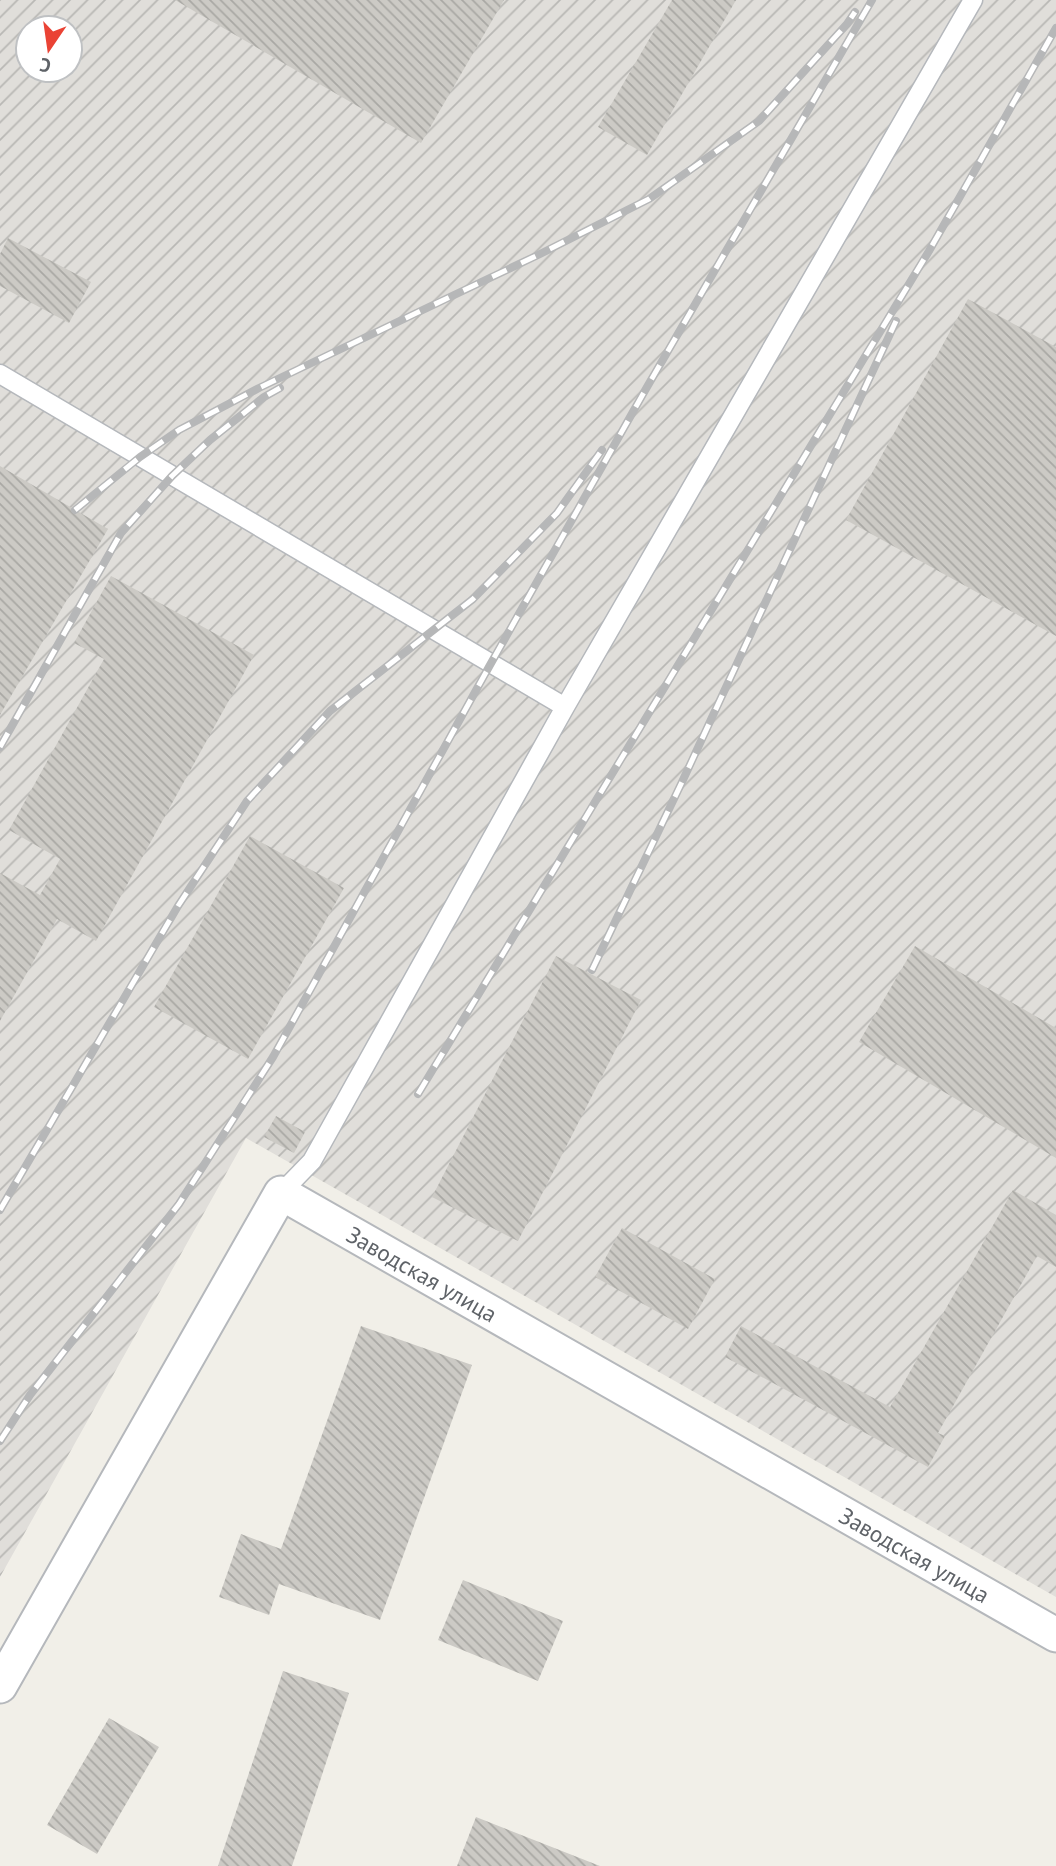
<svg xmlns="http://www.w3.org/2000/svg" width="1056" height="1866" viewBox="0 0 1056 1866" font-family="'PT Sans',sans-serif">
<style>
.industrial{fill:url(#industrial-furrows);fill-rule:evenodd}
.building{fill:url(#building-back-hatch)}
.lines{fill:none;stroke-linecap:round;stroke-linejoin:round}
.service-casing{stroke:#b5b8bc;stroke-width:21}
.minor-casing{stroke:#b5b8bc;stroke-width:37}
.service{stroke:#fff;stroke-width:18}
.minor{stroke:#fff;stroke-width:33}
.rail-casing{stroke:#b6b7b8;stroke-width:8}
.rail{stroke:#fff;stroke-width:5;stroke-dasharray:16;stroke-linecap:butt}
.labels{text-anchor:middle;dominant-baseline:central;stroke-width:5;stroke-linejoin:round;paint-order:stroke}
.street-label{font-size:23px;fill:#5f6368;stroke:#fff}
</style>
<defs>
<pattern id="industrial-furrows" width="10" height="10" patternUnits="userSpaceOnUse" patternTransform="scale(1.75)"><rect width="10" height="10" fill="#e0deda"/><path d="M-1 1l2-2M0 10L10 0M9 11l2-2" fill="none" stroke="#b9b8b5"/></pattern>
<pattern id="building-back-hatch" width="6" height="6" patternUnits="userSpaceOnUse" patternTransform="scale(1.75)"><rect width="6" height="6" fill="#cccac5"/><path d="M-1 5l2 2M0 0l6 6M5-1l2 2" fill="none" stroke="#a9a8a4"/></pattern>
</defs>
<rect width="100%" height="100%" fill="#f1efe8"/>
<path class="industrial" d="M0,0H1056V1597L246,1138L0,1577ZM28,28H70V70H28Z"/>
<path class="building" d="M175,0H504L421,143Z
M672,0H736L647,155L598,127Z
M8,238L91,282L69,323L0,286V254Z
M968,299L1056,347V636L846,520Z
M0,466L108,529L0,715Z
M111,576L254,655L96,941L57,919L0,1021V873L40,895L60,859L9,830L104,659L74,643Z
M250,836L344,888L248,1059L154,1007Z
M915,946L1056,1028V1158L859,1042Z
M556,956L641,1000L518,1241L432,1197Z
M276,1116L305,1132L294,1153L264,1137Z
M1013,1190L1056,1215V1267L1037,1256L938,1433L945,1436L928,1467L725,1357L741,1326L890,1407Z
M622,1228L715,1279L688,1329L595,1277Z
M361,1326L472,1365L380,1620L279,1584L269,1615L219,1597L241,1534L281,1549Z
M463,1580L563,1621L538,1681L438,1640Z
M283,1671L349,1693L292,1866H218Z
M109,1718L159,1747L97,1854L47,1825Z
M476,1817L600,1866H457Z"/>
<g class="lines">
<defs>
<path id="service" d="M0,374L565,707
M281,1193L312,1161L565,707L973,0"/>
<g id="minor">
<path id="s1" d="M0,1686L281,1193L1056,1635"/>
</g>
</defs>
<use href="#service" class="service-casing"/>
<use href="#minor" class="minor-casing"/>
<use href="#service" class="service"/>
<use href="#minor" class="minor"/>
<defs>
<path id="rail" d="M75,510L140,457L179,430L259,388L538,255L649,199L759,121L847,24L855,12
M0,747L121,533L172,476L210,440L264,397L280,388
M592,970L682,782L896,321
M418,1094L929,251L1056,28
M0,1210L178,906L247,801L330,711L473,599L557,513L602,450
M0,1441L30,1395L179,1204L273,1057L490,665L647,387L872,0"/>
</defs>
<use href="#rail" class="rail-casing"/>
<use href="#rail" class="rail"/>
</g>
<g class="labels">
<g class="street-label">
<text stroke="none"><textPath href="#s1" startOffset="730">Заводская улица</textPath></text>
<text stroke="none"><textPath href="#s1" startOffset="1297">Заводская улица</textPath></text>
</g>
</g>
<g transform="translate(49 49) rotate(193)"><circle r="33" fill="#ffffff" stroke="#bfc1c3" stroke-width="2"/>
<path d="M0-5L12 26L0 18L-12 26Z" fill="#ea4335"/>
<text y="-10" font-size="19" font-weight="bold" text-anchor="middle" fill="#5f6368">С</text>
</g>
</svg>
